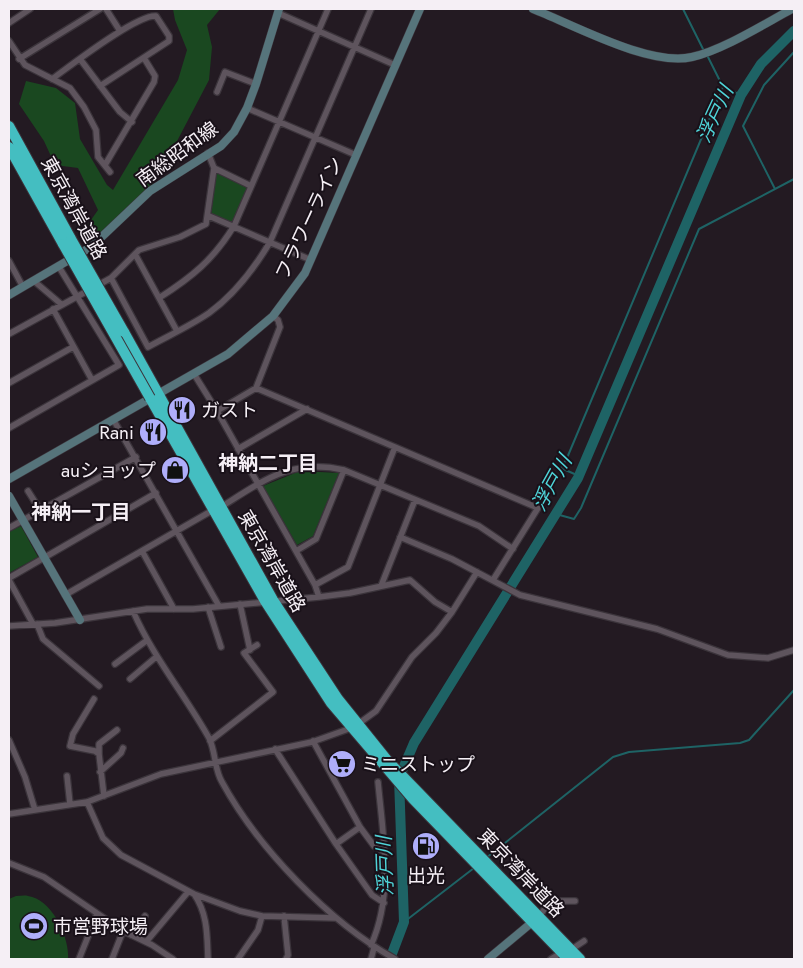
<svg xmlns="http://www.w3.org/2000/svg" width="803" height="968" viewBox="0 0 803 968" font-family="Jost,'Noto Sans JP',sans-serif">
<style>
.green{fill:#1a4820}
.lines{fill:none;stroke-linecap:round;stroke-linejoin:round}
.stream{stroke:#1e6365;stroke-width:2}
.river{stroke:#1e6365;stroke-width:10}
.street-casing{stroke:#3b343b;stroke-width:8}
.secondary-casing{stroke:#3b343b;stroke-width:9}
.highway-casing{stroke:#3b343b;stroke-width:12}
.street{stroke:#5e545d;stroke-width:5.5}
.secondary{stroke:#56747b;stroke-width:8}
.highway{stroke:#44bec1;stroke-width:10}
.highway-bridge-casing{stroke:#3b343b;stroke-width:12;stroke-linecap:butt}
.highway-bridge{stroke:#44bec1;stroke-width:10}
.labels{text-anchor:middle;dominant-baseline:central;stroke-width:4;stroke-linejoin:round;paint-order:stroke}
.street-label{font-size:19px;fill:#f5eff5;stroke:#191119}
.poi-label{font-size:19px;fill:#f5eff5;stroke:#191119;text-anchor:start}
.water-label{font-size:20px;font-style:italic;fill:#4fd4d8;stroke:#191119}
.neighbourhood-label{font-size:20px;font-weight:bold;fill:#f5eff5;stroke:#191119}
</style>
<rect width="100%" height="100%" fill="#231a22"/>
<path class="green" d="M173,9H220L207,25L212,47L209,80L164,166L155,181L110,231L87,242L84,230L98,210L78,168L55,165L44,141L19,104L26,81L56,88L75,103L80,139L107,185L113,190L178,80L187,50L175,20Z
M216,172L248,188L233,223L211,215Z
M300,471L339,473L313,536L297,545L263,486Z
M21,526L38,557L9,573V532Z
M16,896C20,896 25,895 28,896C52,899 70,938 68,959H9V899Z"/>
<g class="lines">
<path class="stream" d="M683,9L704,51
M707,55L723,87L741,95
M775,189L743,126L764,85L794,52
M579,476L561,468L567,458L723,87
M556,514L574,519L581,508L699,229L794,179
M486,858L613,757L629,752L740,743L749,740L794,690
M404,922L474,868"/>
<path class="river" d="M390,959L404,922L399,778L414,743L578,478L741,95L761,64L794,31"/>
<defs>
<path id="street" d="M106,9L120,31
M278,13L395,65
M9,23L30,9
M9,41L25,65L70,88L84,107L96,130L98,157L110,172
M19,59L100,9
M80,59L120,112L132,122
M52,79C70,66 137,14 156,16L169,36V41L100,86
M217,92L225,72L256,84
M247,108L356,155
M208,153L214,168L206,224L180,237L139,250L111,278L148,347C168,336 190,326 209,313C235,294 254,269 270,242L371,9
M105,165L154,82L155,76L144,58
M214,168L251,186
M209,216L311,260
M135,254L177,331
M9,261L23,287
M34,281L61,304
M159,298C192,277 213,260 234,226L328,9
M53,309L92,380
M9,334L111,278
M194,374L217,411L315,585L319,597
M9,383L73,347
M256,388L538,508L493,580
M217,411L256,388L280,327L278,320L273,316
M113,419L219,606
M9,428L119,365L59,267
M238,449L307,409
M28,491L40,510
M221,507C264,480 292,458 344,470L479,526L513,549
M9,528L136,457
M400,537L452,559L520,595L657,629L728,655L768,658L794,650
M142,551L174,609
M296,551L316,539L344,470
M9,578L156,493
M9,580L33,624
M315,585L348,567L395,447
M381,586L415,500
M65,595L213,510
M240,604L250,650
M208,607L221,647
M133,611C153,657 185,695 209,738C216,752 214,769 222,782C258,848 329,922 395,959
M37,624L43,639L99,686
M9,626L55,623L147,609H193L319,597L350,593L410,580L435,602L452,612
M115,664L146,641
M130,679L156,657
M94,699L73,734L70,746L95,751L99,754L104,796
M9,740L25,777L35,810
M210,741L273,692L244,653L257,645
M313,741L360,827L374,846L385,852
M275,749L336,844L372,895L384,903
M99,754V744L117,730
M100,772L121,753L123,748
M67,776L70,804
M87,802L103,838L121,855L194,894C208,914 207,936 208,959
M9,814L87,802L161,774L312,742L354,727L376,711L412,657L436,633L452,612L477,572
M336,844L360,827
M9,863L44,877L123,931L152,945L173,959
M194,894L240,911L262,916L335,918
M284,916L288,955L286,959
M539,916L551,901H575
M131,935L145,916
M146,942L188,892
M371,945C394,895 383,836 378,782
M575,947L584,941
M79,959L97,914
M112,959L123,931
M238,959L258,930L262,916
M371,959L374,948
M551,959L556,956"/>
<path id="secondary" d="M533,9C574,25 650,67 692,57C723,50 764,24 792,9
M9,295L91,247L150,191L221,146L234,132L247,108L256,84L279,9
M9,479L228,354L273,316L305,273L420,9
M9,496L80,620
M488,959L536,919"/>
<path id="highway" d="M9,126L71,239
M9,147L63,244
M124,332L273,600L338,699L387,760L580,959
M150,398L265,601L331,703L413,799L568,959"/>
</defs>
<use href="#street" class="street-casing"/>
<use href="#secondary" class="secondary-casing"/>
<use href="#highway" class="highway-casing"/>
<use href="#street" class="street"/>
<use href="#secondary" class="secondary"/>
<use href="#highway" class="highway"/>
<defs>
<path id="highway-bridge" d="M71,239L124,332
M63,244L150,398"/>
</defs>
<use href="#highway-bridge" class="highway-bridge-casing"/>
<use href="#highway-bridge" class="highway-bridge"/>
</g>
<defs>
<symbol id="restaurant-disc" viewBox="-11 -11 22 22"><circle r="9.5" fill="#afaefa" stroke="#191119"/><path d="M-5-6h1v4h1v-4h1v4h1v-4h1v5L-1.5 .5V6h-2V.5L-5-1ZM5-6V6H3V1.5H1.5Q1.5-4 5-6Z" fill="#111"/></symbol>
<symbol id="shop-disc" viewBox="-11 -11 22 22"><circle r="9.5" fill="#afaefa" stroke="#191119"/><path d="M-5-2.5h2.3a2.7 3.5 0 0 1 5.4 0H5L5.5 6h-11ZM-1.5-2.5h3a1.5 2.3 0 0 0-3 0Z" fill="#111"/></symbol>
<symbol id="supermarket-disc" viewBox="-11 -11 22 22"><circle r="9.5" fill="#afaefa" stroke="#191119"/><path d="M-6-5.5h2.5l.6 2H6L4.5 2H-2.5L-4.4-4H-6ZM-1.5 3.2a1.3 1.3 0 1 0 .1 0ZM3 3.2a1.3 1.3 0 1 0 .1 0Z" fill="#111"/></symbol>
<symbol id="fuel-disc" viewBox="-11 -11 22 22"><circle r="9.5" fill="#afaefa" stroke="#191119"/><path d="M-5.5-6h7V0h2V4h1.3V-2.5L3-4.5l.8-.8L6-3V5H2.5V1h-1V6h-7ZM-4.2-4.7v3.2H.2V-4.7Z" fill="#111"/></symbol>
<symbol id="stadium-disc" viewBox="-11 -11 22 22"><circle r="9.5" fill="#afaefa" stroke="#191119"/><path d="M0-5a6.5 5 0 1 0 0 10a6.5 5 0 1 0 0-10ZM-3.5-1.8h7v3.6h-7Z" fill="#111"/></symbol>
</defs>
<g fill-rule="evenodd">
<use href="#restaurant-disc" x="166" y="394" width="32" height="32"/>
<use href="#restaurant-disc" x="137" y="416" width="32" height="32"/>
<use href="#shop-disc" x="159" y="454" width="32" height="32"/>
<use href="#supermarket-disc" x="326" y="748" width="32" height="32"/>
<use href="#fuel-disc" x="410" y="830" width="32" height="32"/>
<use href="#stadium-disc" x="18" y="910" width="32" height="32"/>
</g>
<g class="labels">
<g class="street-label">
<text transform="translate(177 154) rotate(-36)">南総昭和線</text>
<text transform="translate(74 208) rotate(61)">東京湾岸道路</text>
<text transform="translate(309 218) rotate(-65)">フラワーライン</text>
<text transform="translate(272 561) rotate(60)">東京湾岸道路</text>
<text transform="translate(521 873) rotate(46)">東京湾岸道路</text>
</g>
<g class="poi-label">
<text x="201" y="410">ガスト</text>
<text x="134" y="432" text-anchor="end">Rani</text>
<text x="156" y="470" text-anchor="end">auショップ</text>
<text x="361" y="764">ミニストップ</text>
<text x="426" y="875" text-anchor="middle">出光</text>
<text x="53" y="926">市営野球場</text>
</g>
<g class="water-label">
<text transform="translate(715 114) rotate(-65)">浮戸川</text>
<text transform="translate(552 483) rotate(-61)">浮戸川</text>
<text transform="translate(385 866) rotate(-92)">浮戸川</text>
</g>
<g class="neighbourhood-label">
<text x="268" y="463">神納二丁目</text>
<text x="81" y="512">神納一丁目</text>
</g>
</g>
<rect width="803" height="968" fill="none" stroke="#f5eff5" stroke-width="20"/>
</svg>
